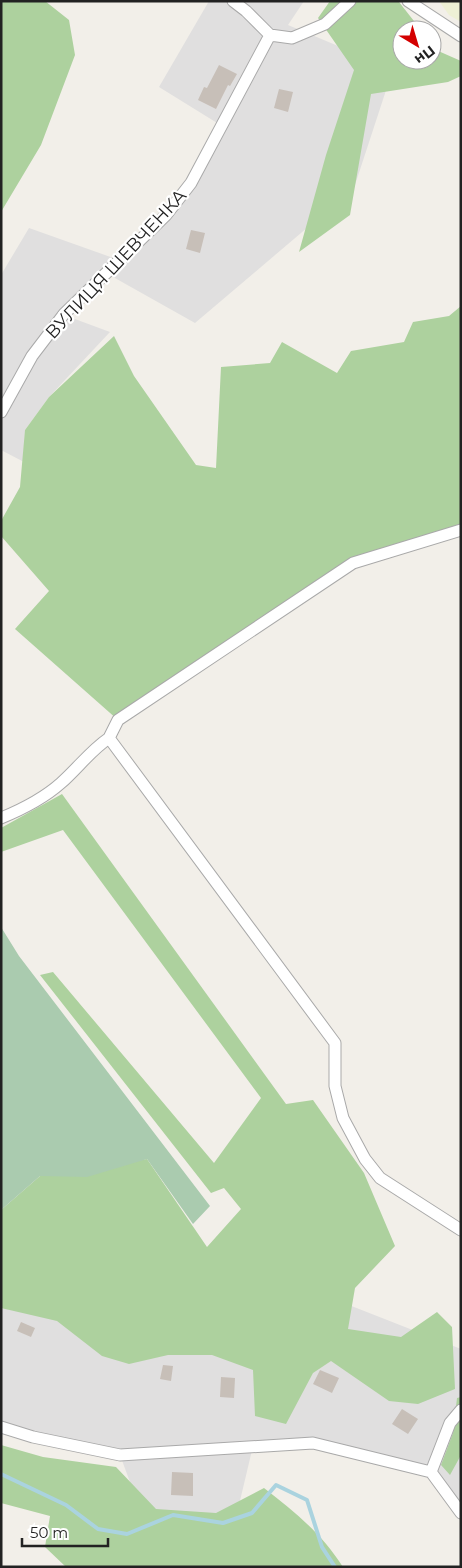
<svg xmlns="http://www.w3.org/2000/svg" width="462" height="1568" viewBox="0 0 462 1568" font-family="Montserrat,sans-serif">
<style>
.residential{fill:#e0dfdf}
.farmland{fill:#eef0d5}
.forest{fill:#add19e}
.cemetery{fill:#aacbaf}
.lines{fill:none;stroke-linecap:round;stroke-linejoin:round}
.stream{stroke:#aad3df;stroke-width:4}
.building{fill:#c7bfb8}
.minor-casing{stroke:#a9a9a9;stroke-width:13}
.minor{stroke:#fff;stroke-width:11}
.labels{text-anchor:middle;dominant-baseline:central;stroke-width:4.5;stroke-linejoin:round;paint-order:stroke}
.street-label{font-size:18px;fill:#222;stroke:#fff}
</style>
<rect width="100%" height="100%" fill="#f2efe9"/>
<path class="residential" d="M209,1H304L288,25L393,69L354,188L195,323L106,273L64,315L110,332L49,397L25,430L24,462L1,450V275L29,228L119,260L166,215L222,126L159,87Z
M1,1269L326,1296L461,1349V1513L431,1472L313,1443L253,1446L234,1526L144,1520L120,1455L1,1427Z"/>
<path class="farmland" d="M439,1H461V22L449,15Z"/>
<path class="forest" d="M1,1H45L69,20L75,55L41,145L1,212Z
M330,1L399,2L421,30H402V60H432V44L436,50L461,61V76L448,82L371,94L350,215L299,252L326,155L354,70L318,18Z
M461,306V530L353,563L118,720L15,629L49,591L1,536V521L20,487L25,430L49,397L114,336L134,376L196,465L216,468L221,367L270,363L282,342L337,373L351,351L404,342L413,322L449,316Z
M62,794L286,1104L313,1100L364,1173L395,1246L355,1288L348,1329L401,1337L437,1312L452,1327L455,1389L418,1404L389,1401L331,1361L313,1373L286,1424L255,1416L253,1370L212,1355H168L129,1364L102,1356L57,1321L1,1308V1210L40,1176L147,1159L207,1247L241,1209L224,1188L211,1193L40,975L53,972L214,1163L261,1098L63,830L1,852V828Z
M461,1397V1455L450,1475L441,1465L453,1433L457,1398Z
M1,1445L43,1457L116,1467L156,1509L216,1513L264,1488C294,1511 322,1534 343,1567H66L45,1547L50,1516L1,1503Z"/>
<path class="cemetery" d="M1,927L19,956L210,1206L193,1224L147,1159L87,1177L40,1176L1,1210Z"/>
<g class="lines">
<path class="stream" d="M1,1474L66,1505L98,1529L127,1534L173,1515L223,1523L252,1513L276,1485L307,1500L322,1547L335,1567"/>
</g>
<path class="building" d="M219,65L237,74L230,86L228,85L216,109L198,100L204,87L207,88Z
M279,89L293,92L288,112L274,108Z
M191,230L205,233L200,253L186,249Z
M21,1322L35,1328L31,1337L17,1331Z
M163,1365L173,1366L171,1381L160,1379Z
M320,1370L339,1378L332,1393L313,1384Z
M221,1377L235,1378L234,1398L220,1397Z
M402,1409L418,1419L408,1434L392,1424Z
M172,1472L193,1473V1496L171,1495Z"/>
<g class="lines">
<defs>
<path id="minor" d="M408,1L461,36
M270,35L292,38L325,24L350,1
M1,412L32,356L64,314L166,215L191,183L270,35L246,11L233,1
M109,738L118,720L353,563L461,530
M1,818C23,809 43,799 61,783C78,768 90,751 109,738L335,1043V1086L343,1118L365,1159L380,1178L461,1230
M1,1427L33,1437L120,1455L313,1443L431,1472L461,1513
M431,1472L450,1423L461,1410"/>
</defs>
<use href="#minor" class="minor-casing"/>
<use href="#minor" class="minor"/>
</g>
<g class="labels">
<g class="street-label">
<text transform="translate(116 264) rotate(-47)">ВУЛИЦЯ ШЕВЧЕНКА</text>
</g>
</g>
<rect width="462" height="1568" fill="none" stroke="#222222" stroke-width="5"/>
<g transform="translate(417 45) rotate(142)"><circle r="24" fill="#ffffff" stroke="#a7a7a7"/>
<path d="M0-4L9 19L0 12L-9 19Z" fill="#d40000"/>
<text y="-8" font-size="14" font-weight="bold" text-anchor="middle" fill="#222222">Пн</text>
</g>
<path d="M22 1538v8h86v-8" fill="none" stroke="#222222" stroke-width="2.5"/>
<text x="30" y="1538" font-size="15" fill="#222222" stroke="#ffffff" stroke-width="4" paint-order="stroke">50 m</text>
</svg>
